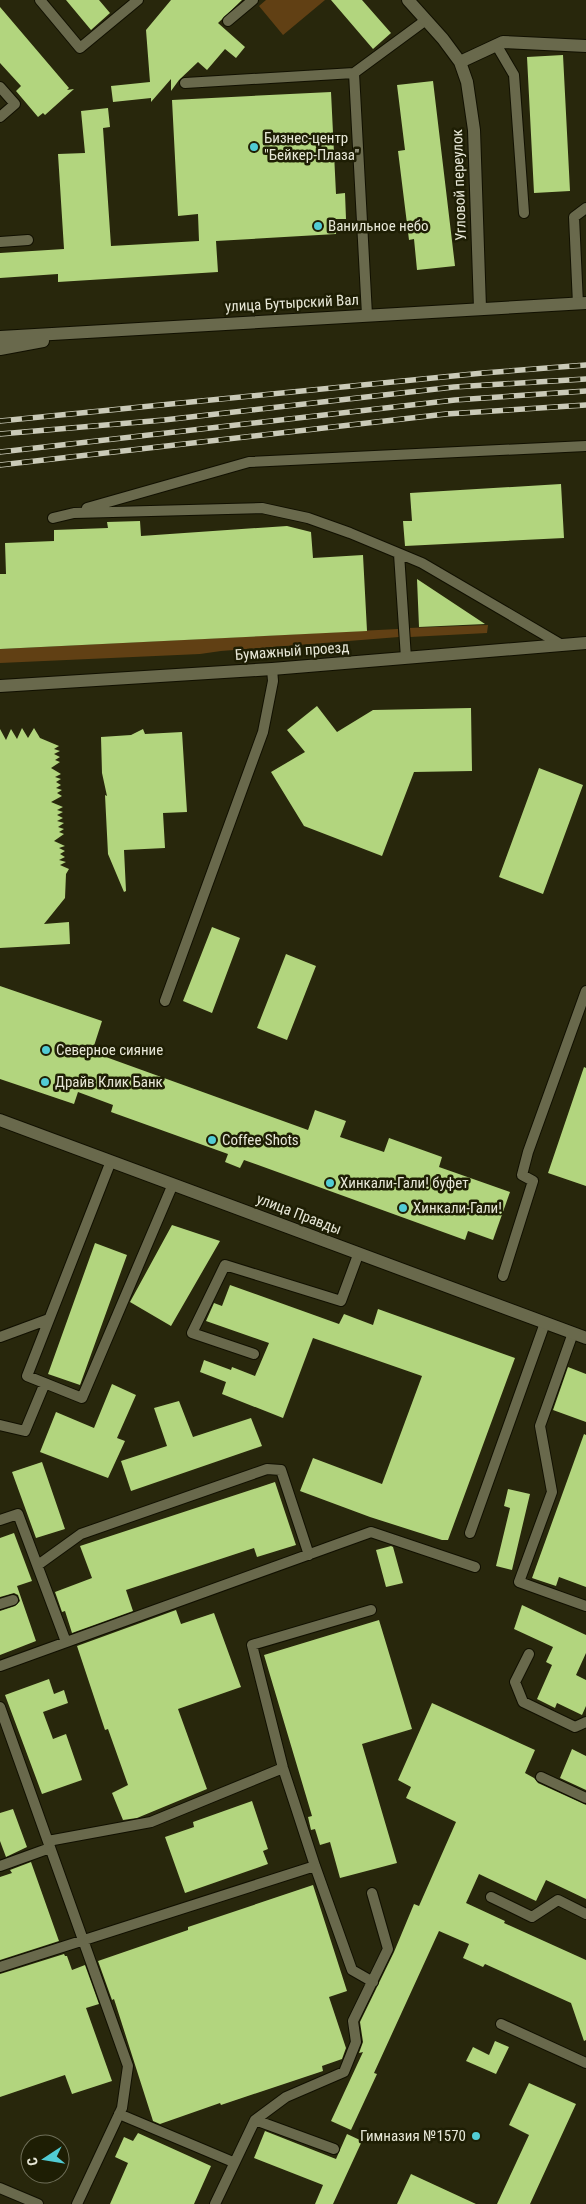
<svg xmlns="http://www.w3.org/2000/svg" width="586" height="2204" viewBox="0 0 586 2204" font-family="'Roboto Condensed',sans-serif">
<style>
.green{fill:#614014}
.building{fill:#b2d57e}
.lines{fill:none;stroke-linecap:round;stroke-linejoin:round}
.service-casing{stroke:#111000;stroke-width:12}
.minor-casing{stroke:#111000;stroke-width:14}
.tertiary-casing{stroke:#111000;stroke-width:14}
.service{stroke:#69694c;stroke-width:10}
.minor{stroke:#69694c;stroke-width:12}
.tertiary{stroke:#69694c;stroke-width:12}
.rail-casing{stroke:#cacab8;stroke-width:5.5}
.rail{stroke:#1e1e04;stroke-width:4;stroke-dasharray:11;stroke-linecap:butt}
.poi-dot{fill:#51ccd4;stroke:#1e1e04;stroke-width:2}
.labels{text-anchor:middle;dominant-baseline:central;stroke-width:5;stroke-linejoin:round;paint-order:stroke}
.poi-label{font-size:15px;fill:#e7e7d7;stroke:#1e1e04;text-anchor:start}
.street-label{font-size:15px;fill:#e7e7d7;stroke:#1e1e04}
</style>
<rect width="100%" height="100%" fill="#28270c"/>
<path class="green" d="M266,0H325L283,35L259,6Z
M488,625L487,633L410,637L409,628Z
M398,629L399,637L221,651L200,654L0,663V649Z"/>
<path class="building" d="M66,0H99L110,13L91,30Z
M171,0H242L218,23L245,47L236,58L225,49L207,70L198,62L179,80L171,91V79L151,102V98L113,102L111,86L150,82L146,30Z
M331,0H362L391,33L373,49Z
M0,7L69,88L67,90L74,89L45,115L43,113L38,117L16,91L21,86L0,63Z
M563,55L570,191L534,193L527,57Z
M433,81L455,266L417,270L414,239L409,240L398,151L405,150L397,85Z
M331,92L336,194L345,193L346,219H335L336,234L216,241L218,272L58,282V274L0,278V253L64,249L58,154L85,153L81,111L108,108L110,127L103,128L111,246L199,241L198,214L178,216L172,100Z
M561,484L564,538L405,546L403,521H412L410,493Z
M140,521L141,536L287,526L311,532L313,558L363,555L367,631L0,649V574H6L5,543L54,541V530L108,528L107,522Z
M417,579L485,624L419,627Z
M317,706L337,732L373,710L471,708L472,771L414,772L382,856L304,826L271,772L305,752L287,730Z
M22,728L28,738L34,728L40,738L59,746L54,749L60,751L54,754L60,757L55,760L60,762L51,768L61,774L55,777L61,779L56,782L61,785L56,788L62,790L57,793L62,796L51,802L63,807L57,810L63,812L57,815L63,818L57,821L64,823L58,827L64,829L59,832L64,834L54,841L65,846L59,848L65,851L60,854L65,857L59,860L66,862L60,865L69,869L66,874L65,898L44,924L69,922L70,944L0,948V729L6,740L11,729L17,739Z
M143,729L145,734L182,732L187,812L163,813L165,848L124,850L126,891L124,892L108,854L105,795L107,796L102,773L101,737L131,735Z
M539,768L583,785L543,894L499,877Z
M212,927L240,938L212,1013L183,1001Z
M286,954L316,966L287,1040L257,1028Z
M0,986L102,1021L92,1052L308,1130L315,1110L346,1121L340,1137L384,1152L389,1138L442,1157L439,1167L510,1192L493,1240L468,1231L465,1240L244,1160L240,1168L225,1162L228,1154L111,1112L113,1105L78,1092L74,1104L0,1079Z
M584,1067L586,1068V1186L548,1173Z
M172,1225L220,1241L171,1326L130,1302Z
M95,1243L127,1255L80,1385L48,1374Z
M230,1285L339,1324L344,1314L373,1325L378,1309L515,1358L448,1540H442L370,1517L300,1491L313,1458L382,1484L422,1376L313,1338L283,1418L222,1394L226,1382L200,1372L204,1360L231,1370L232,1367L255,1376L269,1343L206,1321L214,1303L222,1306Z
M568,1367L586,1374V1422L553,1410Z
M112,1384L136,1395L117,1438L125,1441L108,1478L40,1452L56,1412L94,1428Z
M179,1401L193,1437L251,1418L262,1446L131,1491L121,1461L167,1446L154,1408Z
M584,1434L586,1435V1587L559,1577L556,1586L532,1578Z
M42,1462L65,1529L36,1538L12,1472Z
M275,1482L296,1545L257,1557L254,1548L126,1590L133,1611L72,1633L65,1611L62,1612L55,1592L92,1578L80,1546Z
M508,1489L530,1494L512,1570L496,1566L510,1508L504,1506Z
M14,1533L32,1581L17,1586L36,1641L0,1655V1611L15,1606L20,1601L18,1595L14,1593L0,1597V1538Z
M391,1546L393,1547L403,1583L386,1587L376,1550Z
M522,1605L586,1635V1653L576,1675L586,1680V1706L582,1715L557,1703L555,1708L537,1699L552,1665L546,1662L553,1647L514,1629Z
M176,1610L181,1624L214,1613L241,1687L178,1709L207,1789L137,1818L123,1820L112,1793L128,1785L108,1729L105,1730L77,1646Z
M379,1620L412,1729L362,1744L397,1863L340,1878L330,1842L320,1845L315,1829L311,1830L308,1817L312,1816L264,1655Z
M49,1679L54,1694L64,1690L68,1703L43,1712L53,1739L66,1734L82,1780L42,1794L5,1695Z
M432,1703L535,1750L525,1773L534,1778L538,1783L586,1805V1899L546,1880L536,1901L479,1874L466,1903L505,1921L504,1923L586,1960V2040L584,2041L571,2003L485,1964L483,1967L463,1958L469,1944L439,1931L374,2073L377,2074L351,2130L331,2121L363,2052L359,2053L363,2042L360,2022L394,1952L414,1904L419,1906L456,1822L406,1798L411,1787L398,1780Z
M572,1749L586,1756V1790L560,1778Z
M252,1801L268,1849L263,1851L268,1864L185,1893L165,1837L194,1827L193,1822Z
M13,1809L27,1847L6,1857L0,1841V1813Z
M31,1862L59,1941L0,1960V1877L12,1873L10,1870Z
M313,1885L347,1991L329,1997L346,2048L342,2059L322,2066L323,2071L221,2105L220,2103L160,2124L153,2121L114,1999L112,2000L98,1961L188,1930V1927Z
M64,1954L65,1956H67L72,1970L85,1965L99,2004L86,2008L112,2081L72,2094L65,2075L0,2097V1974Z
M495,2041L509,2047L496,2074L466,2061L473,2047L489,2055Z
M529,2083L576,2104L530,2204H497L529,2135L509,2125Z
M265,2131L336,2159L347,2134L362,2141L333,2204H315L323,2185L254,2158Z
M138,2133L211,2166L194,2204H110L128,2163L115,2157L124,2137L133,2141Z
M411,2174L476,2204H397Z"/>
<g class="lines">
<defs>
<path id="service" d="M40,0L80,48L138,0
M228,21L253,0
M497,46L514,75L524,213
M354,73L426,20
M185,83L354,73L367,315
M0,87L15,104L0,117
M0,242L28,240
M578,304L574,217L586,208
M87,508L249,462L586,446
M53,518L74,513L262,508L308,518L350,533L422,563L562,645
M399,554L406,658
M165,1001L263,732L273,681L272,669
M111,1161L27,1376L82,1398L173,1184
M503,1276L533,1181L522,1175L528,1152L586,991
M573,1333L540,1426L552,1492L519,1582L586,1606
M0,1337L49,1319
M254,1354L192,1333L225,1265L341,1301L358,1255
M0,1425L25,1431L45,1383
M0,1520L18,1514L66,1642
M470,1533L545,1323
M38,1565L81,1534L267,1469L281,1470L309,1555
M0,1604L13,1600
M371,1610L252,1645L283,1768L315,1866L352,1970L373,1982
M529,1654L515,1682L523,1702L575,1727L586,1722
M0,1666L371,1532L475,1567
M0,1707L128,2066L122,2108L77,2204
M541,1777L586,1798
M48,1841L151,1822L283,1768
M0,1866L50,1848
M491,1897L532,1917L558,1900L586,1914
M0,1967L315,1866
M501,2024L586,2063
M119,2114L233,2162
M255,2120L334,2149
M0,2188L38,2204
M215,2204L255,2120L286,2097L344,2072L356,2042L353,2021L388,1949L372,1893"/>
<path id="minor" d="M408,0L443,39L460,62L467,82L474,130L480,308
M460,62L503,42L586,46
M0,686L272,669L586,643
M0,1120L586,1338"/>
<path id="tertiary" d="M0,337L586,303
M0,349L43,341"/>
</defs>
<use href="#service" class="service-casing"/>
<use href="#minor" class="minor-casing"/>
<use href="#tertiary" class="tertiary-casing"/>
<use href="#service" class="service"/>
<use href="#minor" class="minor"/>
<use href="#tertiary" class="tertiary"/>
<defs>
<path id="rail" d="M0,421L483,373L586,365
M0,434L164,420L454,387L586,379
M0,452L455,400L586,391
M0,465L446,414L586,405"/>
</defs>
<use href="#rail" class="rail-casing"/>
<use href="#rail" class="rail"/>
</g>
<g class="poi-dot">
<circle cx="254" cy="147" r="5"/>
<circle cx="318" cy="226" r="5"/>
<circle cx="46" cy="1050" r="5"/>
<circle cx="45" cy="1082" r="5"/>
<circle cx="212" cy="1140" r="5"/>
<circle cx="330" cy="1183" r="5"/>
<circle cx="403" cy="1208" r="5"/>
<circle cx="476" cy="2136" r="5"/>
</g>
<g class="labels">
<g class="poi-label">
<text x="264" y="138">Бизнес-центр<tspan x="264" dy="17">"Бейкер-Плаза"</tspan></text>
<text x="328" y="226">Ванильное небо</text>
<text x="56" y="1050">Северное сияние</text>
<text x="55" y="1082">Драйв Клик Банк</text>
<text x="222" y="1140">Coffee Shots</text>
<text x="340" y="1183">Хинкали-Гали! буфет</text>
<text x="413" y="1208">Хинкали-Гали!</text>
<text x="466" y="2136" text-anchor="end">Гимназия №1570</text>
</g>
<g class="street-label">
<text transform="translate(459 185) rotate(-92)">Угловой переулок</text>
<text transform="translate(292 303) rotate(-3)">улица Бутырский Вал</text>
<text transform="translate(292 651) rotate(-4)">Бумажный проезд</text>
<text transform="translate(299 1214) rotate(21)">улица Правды</text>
</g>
</g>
<g transform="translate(45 2159) rotate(258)"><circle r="24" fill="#1e1e04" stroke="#6e6e58"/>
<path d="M0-4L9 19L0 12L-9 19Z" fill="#51ccd4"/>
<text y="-8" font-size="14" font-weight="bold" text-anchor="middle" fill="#e7e7d7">С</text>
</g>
</svg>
